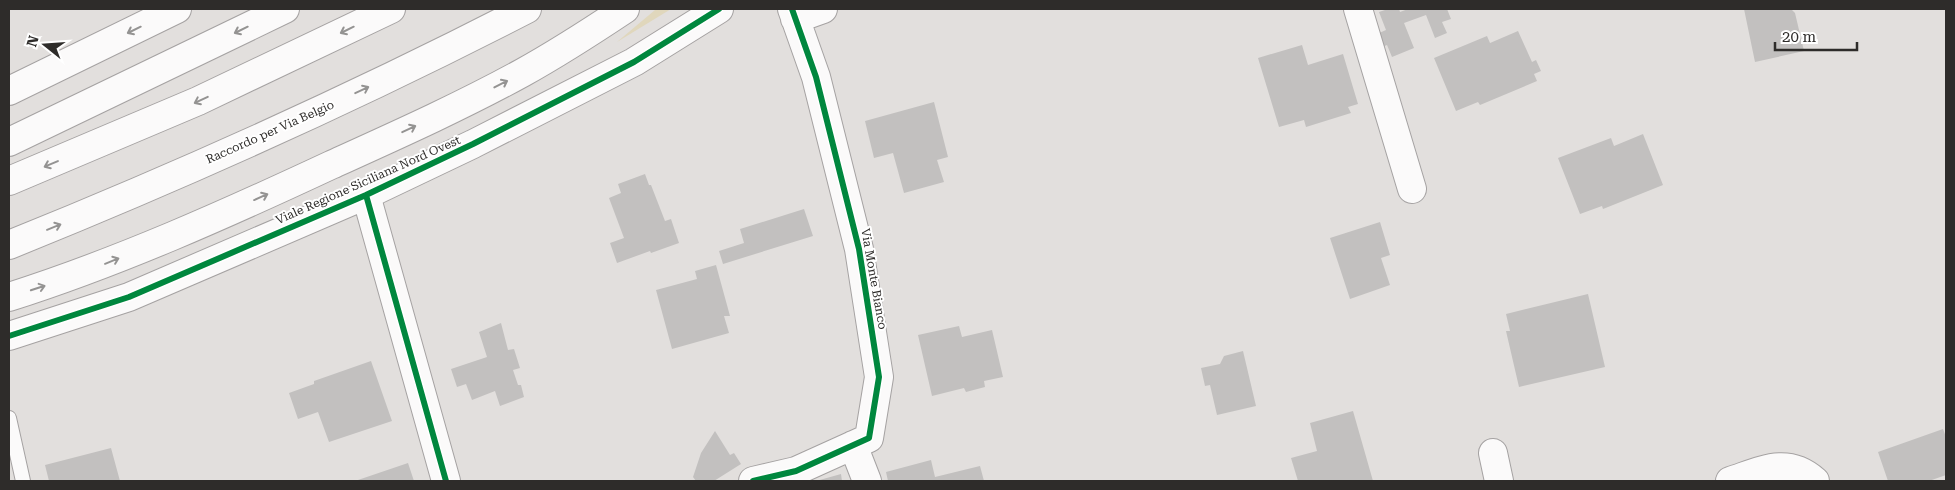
<svg xmlns="http://www.w3.org/2000/svg" width="1955" height="490" viewBox="0 0 1955 490" font-family="'Roboto Serif',serif">
<style>
.green{fill:#e0d7bc}
.building{fill:#c2c0bf}
.lines{fill:none;stroke-linecap:round;stroke-linejoin:round}
.lane-casing{stroke:#a5a2a2;stroke-width:16}
.street-casing{stroke:#a5a2a2;stroke-width:30}
.secondary-casing{stroke:#a5a2a2;stroke-width:30}
.highway-casing{stroke:#a5a2a2;stroke-width:30}
.lane{stroke:#fbfafa;stroke-width:14}
.street{stroke:#fbfafa;stroke-width:28}
.secondary{stroke:#fbfafa;stroke-width:28}
.highway{stroke:#fbfafa;stroke-width:28}
.cycleway-casing{stroke:#fff;stroke-width:9}
.cycleway{stroke:#00873e;stroke-width:6}
.oneway{stroke:#949392}
.labels{text-anchor:middle;dominant-baseline:central;stroke-width:4;stroke-linejoin:round;paint-order:stroke}
.street-label{font-size:12px;fill:#2e2c2a;stroke:#fff}
</style>
<rect width="100%" height="100%" fill="#e2dfdd"/>
<path class="green" d="M656,9H671L617,42L655,10Z"/>
<path class="building" d="M1388,9H1399L1400,12L1408,9H1447L1451,19L1442,22L1447,33L1435,38L1426,15L1404,23L1414,48L1392,57L1387,45L1382,47L1377,34L1386,30L1379,12Z
M1744,9H1791L1795,13L1804,51L1755,62Z
M1518,31L1532,62L1536,60L1541,71L1534,74L1537,81L1480,105L1478,102L1456,111L1434,58L1487,36L1490,43Z
M1302,45L1308,65L1343,54L1358,104L1348,107L1351,113L1306,127L1304,120L1279,127L1258,58Z
M934,102L948,157L937,160L944,182L904,193L893,153L874,158L865,121Z
M1643,134L1663,185L1603,209L1602,206L1580,214L1558,158L1611,138L1614,146Z
M645,174L649,185H651L665,221L671,219L679,243L651,253L650,251L617,263L610,243L624,238L609,198L621,193L618,184Z
M804,209L813,236L723,264L719,251L744,243L740,229Z
M1380,222L1390,255L1381,258L1390,285L1350,299L1330,238Z
M716,265L730,316H724L729,333L672,349L656,290L697,279L695,271Z
M1588,294L1605,367L1519,387L1506,331H1510L1506,314Z
M501,323L508,350L514,349L520,368L513,370L518,385H521L524,397L500,406L495,391L472,400L466,384L457,387L451,369L487,357L479,332Z
M959,326L962,337L992,330L1003,377L984,381L985,387L966,392L964,388L932,396L918,335Z
M1243,351L1256,406L1217,415L1210,385L1205,386L1201,368L1220,364L1224,356Z
M371,361L392,421L329,442L318,412L298,419L289,393L314,384V381Z
M1353,411L1373,481H1298L1291,458L1317,451L1310,423Z
M1943,429L1946,437V475L1929,481H1888L1878,452Z
M715,431L730,455L734,453L741,464L714,481H696L693,477L701,453Z
M111,448L120,481H49L45,465Z
M931,460L935,477L980,466L984,481H888L886,472Z
M408,463L414,481H355Z
M841,474L842,481H816Z"/>
<g class="lines">
<defs>
<path id="lane" d="M9,418L23,481"/>
<path id="street" d="M1358,9L1412,189
M795,19L823,9
M366,195L446,481
M853,445L867,481
M1493,453L1499,481
M753,481L796,471L869,438L879,377L859,249L816,77L792,9
M1730,481C1761,471 1787,456 1815,481"/>
<path id="secondary" d="M9,91L177,9
M9,336L129,297L366,195L473,144L634,62L719,9"/>
<path id="highway" d="M9,142L285,9
M9,181L198,101L391,9
M9,245C185,174 358,96 527,9
M9,297C119,262 226,214 331,165C395,136 460,107 522,73C558,53 592,31 625,9"/>
</defs>
<use href="#lane" class="lane-casing"/>
<use href="#street" class="street-casing"/>
<use href="#secondary" class="secondary-casing"/>
<use href="#highway" class="highway-casing"/>
<use href="#lane" class="lane"/>
<use href="#street" class="street"/>
<use href="#secondary" class="secondary"/>
<use href="#highway" class="highway"/>
<defs>
<path id="cycleway" d="M366,195L446,481
M9,336L129,297L366,195L473,144L634,62L719,9
M753,481L796,471L869,438L879,377L859,249L816,77L792,9"/>
</defs>
<use href="#cycleway" class="cycleway-casing"/>
<use href="#cycleway" class="cycleway"/>
</g>
<defs><path id="oneway-shaft" d="M-6 0H5M1.5-3L5.5 0L1.5 3" fill="none" stroke-width="1.6" stroke-linecap="round" stroke-linejoin="round" transform="scale(1.25)"/></defs>
<g class="oneway">
<use href="#oneway-shaft" transform="translate(134 30) rotate(154)"/>
<use href="#oneway-shaft" transform="translate(241 30) rotate(154)"/>
<use href="#oneway-shaft" transform="translate(347 30) rotate(154)"/>
<use href="#oneway-shaft" transform="translate(501 84) rotate(-27)"/>
<use href="#oneway-shaft" transform="translate(362 90) rotate(-25)"/>
<use href="#oneway-shaft" transform="translate(201 100) rotate(155)"/>
<use href="#oneway-shaft" transform="translate(409 129) rotate(-25)"/>
<use href="#oneway-shaft" transform="translate(51 164) rotate(157)"/>
<use href="#oneway-shaft" transform="translate(261 197) rotate(-24)"/>
<use href="#oneway-shaft" transform="translate(54 227) rotate(-22)"/>
<use href="#oneway-shaft" transform="translate(112 261) rotate(-22)"/>
<use href="#oneway-shaft" transform="translate(38 288) rotate(-18)"/>
</g>
<g class="labels">
<g class="street-label">
<text transform="translate(270 132) rotate(-24)">Raccordo per Via Belgio</text>
<text transform="translate(368 180) rotate(-24)">Viale Regione Siciliana Nord Ovest</text>
<text transform="translate(874 279) rotate(80)">Via Monte Bianco</text>
</g>
</g>
<rect width="1955" height="490" fill="none" stroke="#2e2c2a" stroke-width="20"/>
<g transform="translate(45 45) rotate(287)" stroke="#ffffff" stroke-width="4" paint-order="stroke">
<path d="M0-4L9 19L0 12L-9 19Z" fill="#2e2c2a"/>
<text y="-8" font-size="14" font-weight="bold" text-anchor="middle" fill="#2e2c2a">N</text>
</g>
<path d="M1775 42v8h82v-8" fill="none" stroke="#2e2c2a" stroke-width="2.5"/>
<text x="1782" y="42" font-size="15" fill="#2e2c2a" stroke="#ffffff" stroke-width="4" paint-order="stroke">20 m</text>
</svg>
